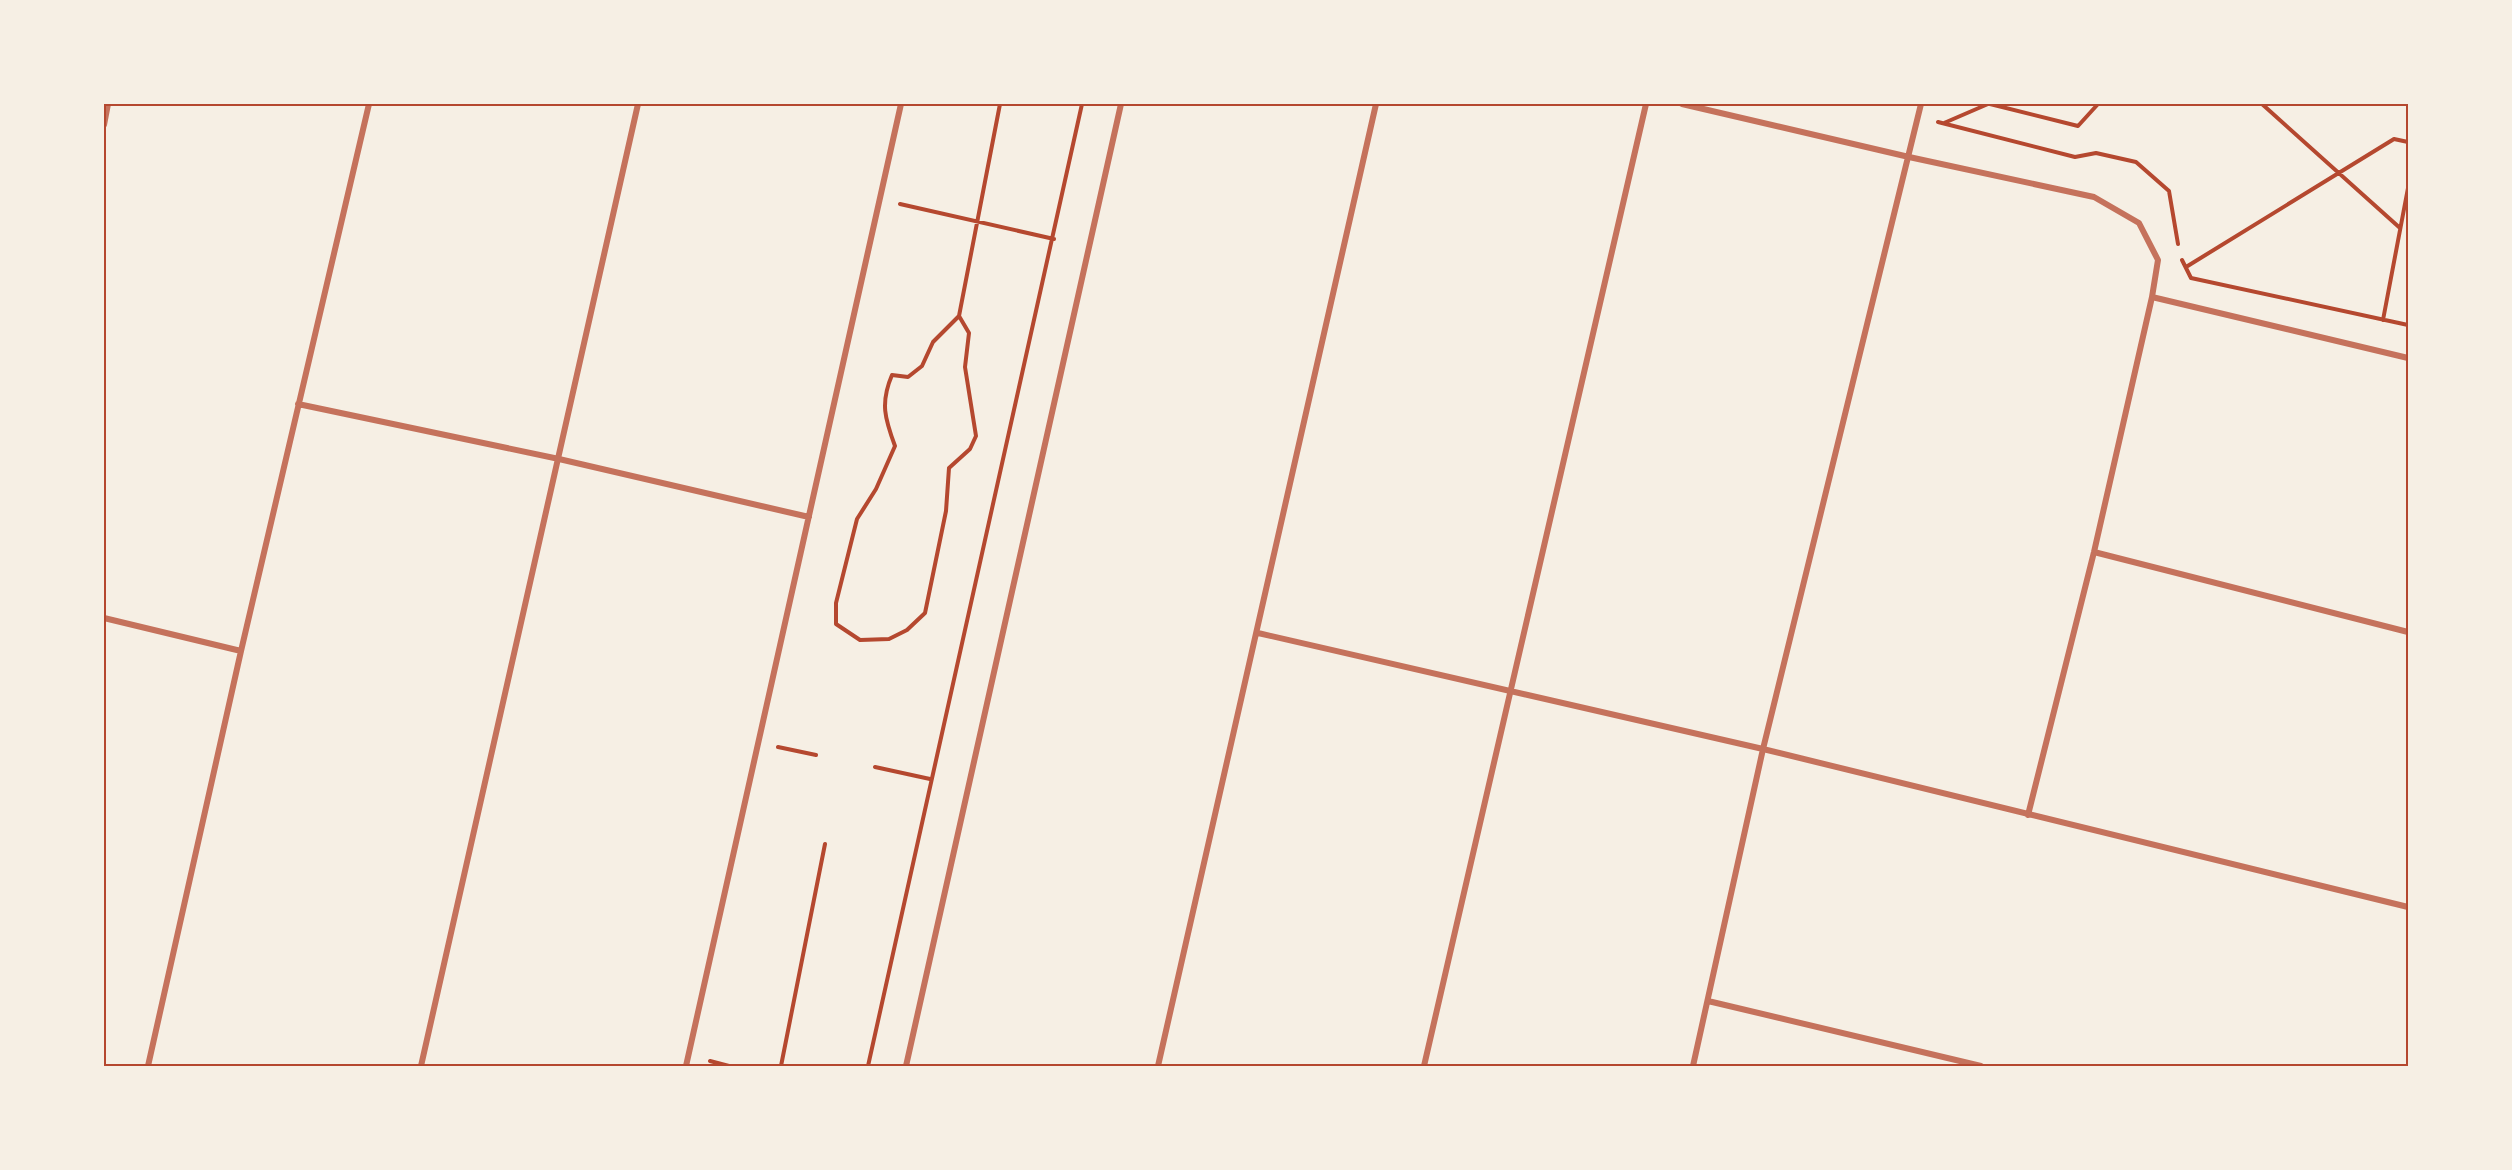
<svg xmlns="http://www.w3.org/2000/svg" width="2512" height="1170" viewBox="0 0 2512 1170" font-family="'Nunito Sans',sans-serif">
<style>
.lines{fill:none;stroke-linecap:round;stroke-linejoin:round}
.path{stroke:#b5482f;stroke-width:4}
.minor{stroke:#c5725c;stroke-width:6}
.neatline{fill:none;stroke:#b5482f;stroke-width:2}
</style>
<rect width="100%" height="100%" fill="#f6efe4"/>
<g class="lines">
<path class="path" d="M1990,104L2078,126L2098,104
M2262,104L2400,228
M1938,122L2075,157L2096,153L2136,162L2169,191L2178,244
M1944,123L1988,104
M900,204L1054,239
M2182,260L2191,278L2408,325
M2186,267L2394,139L2408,142
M959,316L969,333L965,367L976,436L970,449L949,468L946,511L925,613L907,630L889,639L860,640L836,624V603L857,519L876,489L895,446C885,419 880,403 892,375L908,377L922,366L933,342L959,316L1000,104
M2383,320L2408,188
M778,747L816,755
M875,767L930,779
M710,1061L729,1066
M781,1066L825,844
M868,1066L1082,104"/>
<path class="minor" d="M1682,104L1909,157L2094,197L2139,223L2158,260L2152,297L2408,358
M104,125L108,104
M298,404L559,459L809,517
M2094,552L2408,632
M104,618L241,651
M1258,633L1763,749L2408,907
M2028,815L2094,552L2152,297
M1708,1001L1981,1066
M148,1066L241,651L369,104
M421,1066L638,104
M686,1066L901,104
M906,1066L1121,104
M1158,1066L1376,104
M1424,1066L1646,104
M1693,1066L1763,749L1921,104"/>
</g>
<rect width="2512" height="1170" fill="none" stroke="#f6efe4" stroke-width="210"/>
<rect x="105" y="105" width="2302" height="960" class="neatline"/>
</svg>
